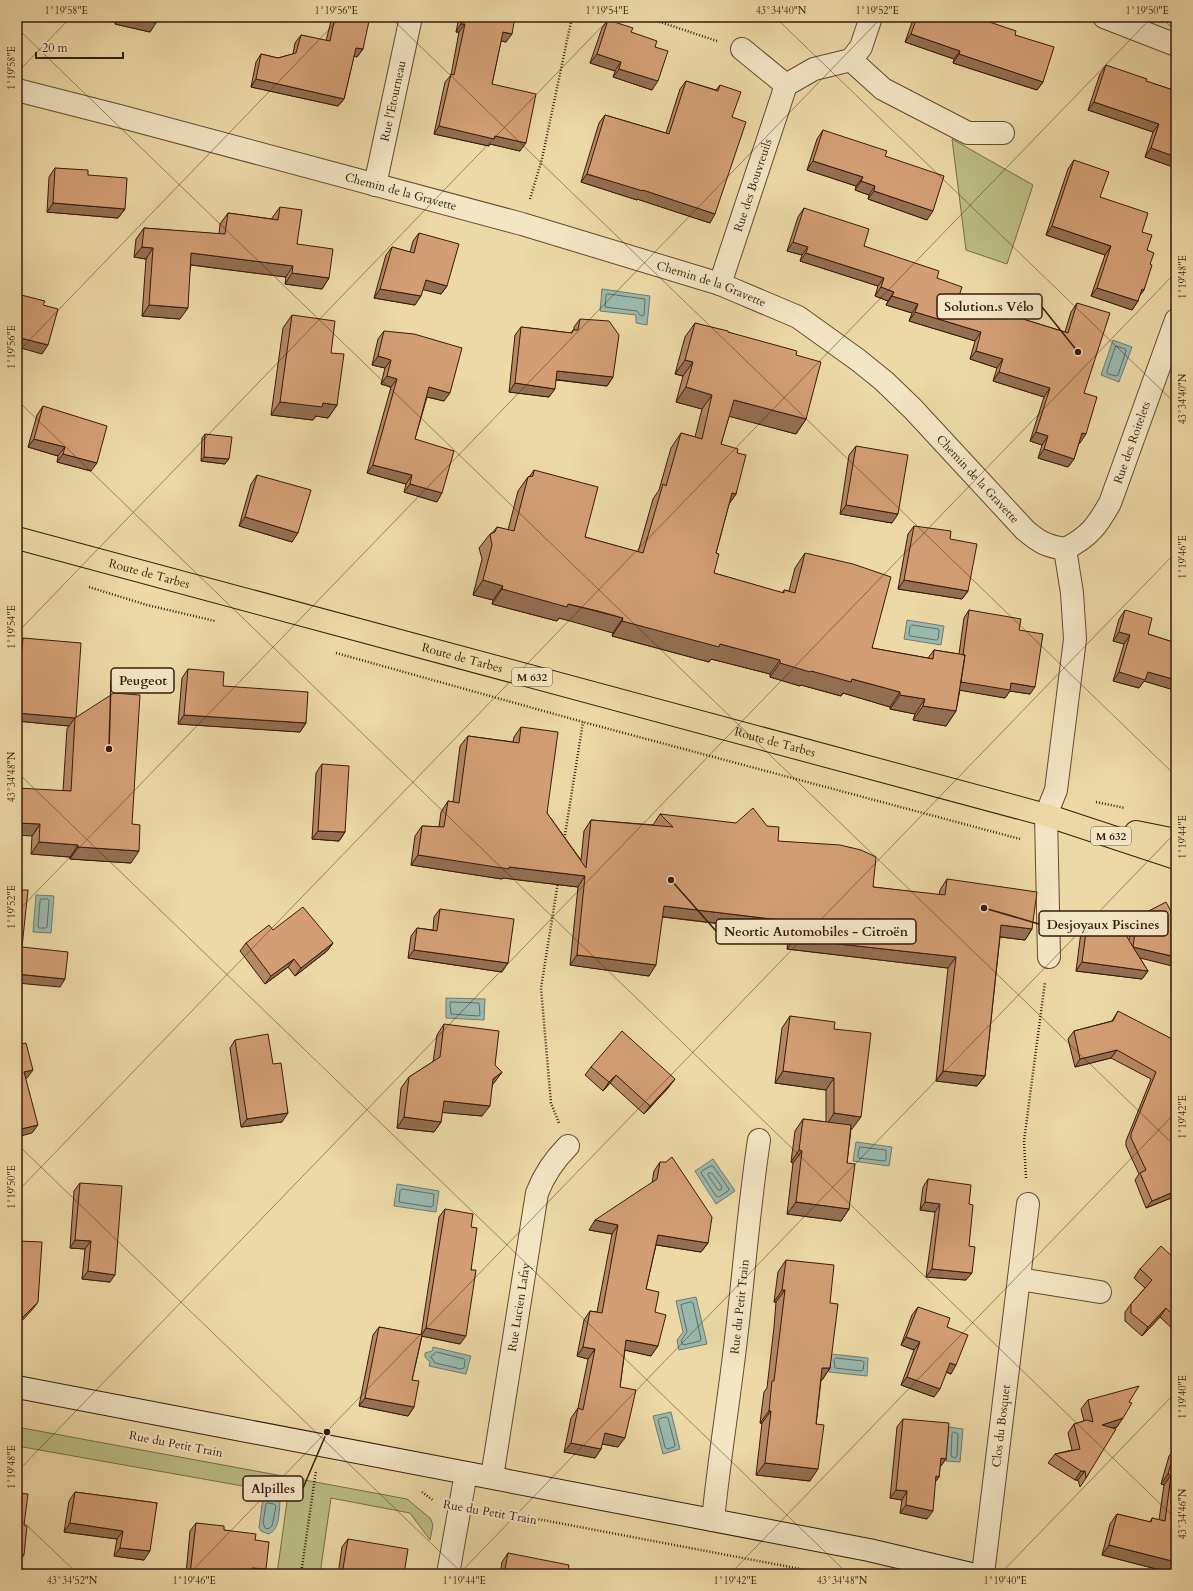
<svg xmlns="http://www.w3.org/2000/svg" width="1193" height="1591" viewBox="0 0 1193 1591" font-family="Cardo,serif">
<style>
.green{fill:#bbbe84;stroke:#7a6c48}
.water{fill:#9ab9ae;stroke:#73796d}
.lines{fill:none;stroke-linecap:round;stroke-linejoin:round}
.shore{stroke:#696a5c;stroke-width:1}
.street-casing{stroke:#654a32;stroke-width:24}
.secondary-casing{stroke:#381a0b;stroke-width:24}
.primary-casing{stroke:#381a0b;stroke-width:24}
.path{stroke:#381a0b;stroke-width:2.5;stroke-dasharray:1 2;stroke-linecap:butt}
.street{stroke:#f3e6c5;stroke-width:22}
.secondary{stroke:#f3e6c5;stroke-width:22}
.primary{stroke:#ecd9a6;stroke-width:22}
.wall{fill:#b58864;stroke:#381a0b}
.shaded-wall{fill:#946f51;stroke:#381a0b}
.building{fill:#d39e74;stroke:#381a0b}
.ticks{fill:none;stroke:#381a0b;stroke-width:1;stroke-opacity:0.45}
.labels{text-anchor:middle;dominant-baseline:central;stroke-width:4;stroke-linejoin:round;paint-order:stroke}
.shield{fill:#f3e6c5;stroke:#705743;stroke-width:1}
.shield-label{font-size:11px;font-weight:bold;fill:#381a0b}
.street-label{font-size:12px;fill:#381a0b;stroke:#f3e6c5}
.leader{fill:none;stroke:#381a0b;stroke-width:1.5}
.callout-dot{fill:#381a0b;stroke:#f3e6c5;stroke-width:1.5}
.callout{fill:#f3e6c5;stroke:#381a0b;stroke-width:1.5}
.callout-label{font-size:13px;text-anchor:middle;font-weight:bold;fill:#381a0b}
.neatline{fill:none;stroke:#381a0b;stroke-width:1.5}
.ticks-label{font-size:10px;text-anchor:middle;fill:#381a0b}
</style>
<rect width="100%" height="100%" fill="#ecd9a6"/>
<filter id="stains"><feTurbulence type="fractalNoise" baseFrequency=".005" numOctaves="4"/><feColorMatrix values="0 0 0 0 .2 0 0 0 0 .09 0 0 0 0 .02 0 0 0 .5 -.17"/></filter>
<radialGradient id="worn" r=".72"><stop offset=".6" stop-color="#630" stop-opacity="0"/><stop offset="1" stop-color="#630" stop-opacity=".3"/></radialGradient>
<path class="green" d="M952,139L1033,185L1007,264L966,250Z
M17,1427L407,1499L430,1518L433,1525L430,1540L410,1513L331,1498L320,1574H277L288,1494L17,1446Z"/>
<path class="water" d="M602,289L650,296L647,325L636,323V315L600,311Z
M1113,340L1132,347L1119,382L1101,375Z
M907,620L944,626L941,645L904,639Z
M36,895L54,896L51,933L33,932Z
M446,998L485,999L484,1020L446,1018Z
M856,1142L892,1147L889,1166L853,1161Z
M713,1159L735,1191L716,1204L695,1171Z
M397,1184L439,1191L436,1212L394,1206Z
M696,1297L707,1344L679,1350L677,1340L683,1332L676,1301Z
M433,1347L471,1356L466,1374L429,1366L430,1362L425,1357V1353L432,1351Z
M831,1354L868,1358L867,1376L829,1372Z
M671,1412L680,1449L663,1454L653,1416Z
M949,1427L963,1429L960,1462L946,1461Z
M263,1498L280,1501C279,1511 280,1531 268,1534L261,1531L259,1528Z"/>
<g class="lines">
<path class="shore" d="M608,294L645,299L644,315L641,316L637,311L605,307L606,295Z
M1116,346L1125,349L1126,351L1118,375L1116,376L1108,374L1107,372Z
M912,625L938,629L939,631L938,639L936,640L910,636L909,634L910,627Z
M41,899H48L49,901L47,927L46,928H39L38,926L40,901Z
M451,1002L479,1003L480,1015L478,1016L451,1014L450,1004Z
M860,1147L886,1150V1160L884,1161L859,1158L858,1156Z
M711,1166H713L729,1189L728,1191L719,1197L716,1196L701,1173L702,1171Z
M709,1173H712L722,1187L721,1190H718L708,1175Z
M402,1189L434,1194L433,1206L431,1207L399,1202L400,1191Z
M691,1302L693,1303L701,1339L700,1341L683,1345L681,1341L687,1332L681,1305Z
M437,1352L464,1359L465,1361L464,1368L461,1369L435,1363L431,1357Z
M836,1358L863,1361L864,1363L863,1370L861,1371L835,1368L834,1360Z
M666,1417L668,1418L675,1445L674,1447L667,1449L665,1447L658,1420L659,1419Z
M954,1432L958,1434L957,1456L955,1458L951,1456L952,1434Z
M268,1503L274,1504L276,1506L272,1526L268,1529L265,1528L263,1523L266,1504Z"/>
<defs>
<g id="street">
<path d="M1104,17L1176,45"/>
<path d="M742,49L786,85"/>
<path d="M851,60L883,89L968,133H1003"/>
<path id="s1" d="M17,90L119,116L522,224L720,284L798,317L858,360L884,381L913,409L1025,530C1039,542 1046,546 1065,549"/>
<path id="s2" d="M375,185L411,17"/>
<path id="s3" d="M720,284L786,85L814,69L851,60L861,47L871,17"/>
<path id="s4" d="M1065,549C1089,537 1097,526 1110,503L1176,320"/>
<path d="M1049,957L1046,815L1056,790L1075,639L1072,593L1065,549"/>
<path d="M1019,1279L1100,1292"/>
<path id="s5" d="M492,1477L537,1193C544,1175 554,1160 568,1146"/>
<path id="s6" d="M713,1520C719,1460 729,1400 736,1339C744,1273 749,1206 759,1140"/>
<path d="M448,1574L466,1473"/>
<path id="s7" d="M983,1574L1028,1204"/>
</g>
<path id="secondary" d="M17,1387L869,1550L971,1574"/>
<g id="primary">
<path id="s8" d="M17,538L1046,815L1176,858"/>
<path d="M1136,832L1176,840"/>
</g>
</defs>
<use href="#street" class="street-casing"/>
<use href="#secondary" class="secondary-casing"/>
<use href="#primary" class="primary-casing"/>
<path class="path" d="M645,17L717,41
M530,199L542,159L572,17
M89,587L147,605L215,621
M336,653L583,722L1020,839
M1096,802L1125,808
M564,841L583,722
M558,882L541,988L551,1103L559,1123
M1026,1178L1024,1141L1045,982
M422,1492L434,1501
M485,1513H506L827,1574
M301,1574L316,1471"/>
<use href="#street" class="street"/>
<use href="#secondary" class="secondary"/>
<use href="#primary" class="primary"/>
</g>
<path class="wall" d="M116,17H158L150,32L115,24Z
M332,17H361V19L363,49L357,57L354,56L344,99L338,106L251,87L256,62L261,54L278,58L293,54L295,43L301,35L326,41Z
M459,17H515L506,42L501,41L492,84L520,151L490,144L489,146L434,134L445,82L451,75L459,32H456Z
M914,17H975L1015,35L1043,82L1037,90L953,63L954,59L905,42Z
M608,20L631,32L655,47L652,90L613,77L615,71L590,63L602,28Z
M1106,65L1146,81L1176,91V168L1145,157L1153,132L1088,110L1100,74Z
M686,81L716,90L720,85L732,117L710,223L637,199V200L581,182L599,123L605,115L666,133L680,89Z
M823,130L885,156L927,220L868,199L869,195L855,190L856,186L807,170L817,139Z
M1074,160L1100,197L1142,232L1147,250L1150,264L1144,290L1139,296L1138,301L1132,310L1091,296L1105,255L1046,235L1068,169Z
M55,168L88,175L125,209L118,218L47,212L49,177Z
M280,207L297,244L329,278L322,289L285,284L286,277L191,265L180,319L142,316L146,259L134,257L136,239L144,228L219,234L220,224L228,213L272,219V218Z
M804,208L864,246L937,278L958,299L1065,332L1071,312L1077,303L1084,393L1080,443H1079L1074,459L1068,467L1038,458L1042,445L1030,441L1044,397L993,381L997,368L970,359L975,341L909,321L912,313L886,305L888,301L875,296L878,286L800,261L802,255L787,251L798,217Z
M419,233L447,286L441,294L423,289L415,305L374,298L386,255L392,247L410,252L413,241Z
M292,315L331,353L337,405L328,418L316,416L313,420L271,415L283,328Z
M580,319L613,377L607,386L556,380L549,397L509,392L515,335L521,327L571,333L573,330H574V327Z
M695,323L728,332L796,355L806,419L796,434L729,416L721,444L737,453L736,494L729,504L716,553L714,573L782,593L784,590L789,591L795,568L805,553L872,648L928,658L934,650L959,654L964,618L969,610L1019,630L1030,694L1010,691L1005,698L960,690L956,711L946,726L913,720L915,714L890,709V707L843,693L841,696L801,685L800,686L770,677V674L711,659L709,662L612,636L613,633L588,625L559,618L557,621L492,604L493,600L473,595L482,559L479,548L490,534L492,533L497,527L508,530L518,491L528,477L530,476L534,470L585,537L638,552L653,499L659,490L671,448L681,433L695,437L702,409L676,402L683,376L675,374L685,337Z
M384,331L444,401L427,397L415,439L437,502L404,492L406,484L367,473L391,387L381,384L385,368L372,365L378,339Z
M43,406L91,471L57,462L58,456L28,447L37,415Z
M205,434L225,464L201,461L202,438Z
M856,446L892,523L840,514L849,455Z
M257,475L292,542L239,526L251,484Z
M914,526L968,591L962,599L898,589L908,534Z
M1125,610L1148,634L1176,643V686L1174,690L1144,681L1139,688L1113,681L1124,644L1113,641L1119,619Z
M23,638L76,717L132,824L131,863L70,859V857L31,854L32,836L63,791L67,729L69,726L17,721V646Z
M188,669L223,686L306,723L300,732L178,724L182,678Z
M521,727L547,813L581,860L584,831L591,820L654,825H653L660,814L778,841L873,887L939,895L940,890L947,879L1032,929L1025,940L1000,937L985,1076L977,1086L936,1081L948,968L787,949L789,932L662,917L649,976L570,965L578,887L503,878L502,879L411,865L415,836L422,826L439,827L441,812L448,801L453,802L460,746L468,736L513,742L514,737Z
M322,764L345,832L339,841L312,839L316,773Z
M440,909L502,972L408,958L411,936L417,928L433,930L434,917Z
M1137,917H1174L1140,958L1148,971L1142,979L1076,971L1081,932L1087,924L1101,926L1103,923L1129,940L1131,926Z
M273,930L333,943L327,951L295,976L288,967L265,984L240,951L246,943Z
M1118,1011L1172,1097L1176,1196L1146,1208L1135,1180L1139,1174L1126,1146V1141L1151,1079L1111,1058L1075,1067L1068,1039L1074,1031L1112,1021Z
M790,1016L834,1029L852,1129H851L847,1163L849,1209L841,1221L787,1214L793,1163L791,1162L795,1131L803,1119L826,1122V1090L775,1083L782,1028Z
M444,1024L495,1065L502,1072L493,1084L482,1116L442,1112L441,1122L434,1132L397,1128L401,1088L409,1077L433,1062L437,1035Z
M235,1040L282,1122L241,1127L230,1048Z
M591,1067L669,1087L644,1114L610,1083L603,1091L585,1075Z
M660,1162L708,1243L701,1252L656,1245L646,1289L655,1312L651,1356L625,1350L620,1387L618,1447L602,1444L601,1449L595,1458L564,1452L571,1418L578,1408L588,1359L577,1356L584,1320L590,1311L597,1312L612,1234L589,1230L652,1183L654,1171Z
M928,1179L969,1204L966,1280L926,1277L935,1212L920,1210L923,1187Z
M80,1183L110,1282L82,1279L85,1249L70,1248L74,1191Z
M445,1209L471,1227V1270L460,1344L422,1336L412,1380L414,1407L408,1416L359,1406L373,1335L379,1327L421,1335L439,1217Z
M786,1260L830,1303V1368L822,1380H821L810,1481L756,1475L762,1423H760L764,1392L767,1388L774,1327L776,1302H774L778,1272Z
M1176,1260V1332L1160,1317L1142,1336L1125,1321V1312L1131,1304L1145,1288L1134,1278L1140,1269Z
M918,1307L947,1327L951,1374L946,1372L934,1397L901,1385L914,1350L901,1345L912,1315Z
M1088,1400L1129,1402L1117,1427L1113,1428L1086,1478L1080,1487L1078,1480H1075L1048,1463L1055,1454L1072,1450L1068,1433L1074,1424L1084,1421L1081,1409Z
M903,1419L946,1459L940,1467L939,1477L935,1482L927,1519L900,1513L902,1500L890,1498L897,1427Z
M1176,1447V1574L1102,1555L1110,1524L1117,1514L1150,1522L1152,1518L1159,1520L1164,1485L1161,1484L1169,1456Z
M75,1492L157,1503L144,1560L114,1556L117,1539L64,1532L69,1501Z
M196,1523L224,1530L255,1540L266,1569L262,1574H186L190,1531Z
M348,1539L404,1574H338L342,1547Z
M508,1553L568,1571L585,1574H500L502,1562Z"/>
<path class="shaded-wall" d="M120,17H128L156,23L150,32L115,24Z
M461,24H465L459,32H456Z
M503,32L512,34L506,42L498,40Z
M911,34L960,51L954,59L905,42Z
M356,48L363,49L357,57L350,55Z
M597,54L621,62L615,71L590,63Z
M959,54L1043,82L1037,90L953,63Z
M619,69L658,81L652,90L613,77Z
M256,79L344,99L338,106L251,87Z
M1094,102L1159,124L1153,132L1088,110Z
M439,126L495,136L526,143L520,151L490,144L489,146L434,134Z
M1151,148L1176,157V168L1145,157Z
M813,161L863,177L856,186L807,170Z
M587,174L643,190L715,214L710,223L637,199V200L581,182Z
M861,181L875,186L869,195L855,190Z
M874,191L933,211L927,220L868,199Z
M53,203L125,209L118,218L47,212Z
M1052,226L1111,246L1105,255L1046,235Z
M793,242L808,247L802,255L787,251Z
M142,247L153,248L146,259L134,257Z
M191,253L293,266L286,277L184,264Z
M806,253L884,278L878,286L800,261Z
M292,273L329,278L322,289L285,284Z
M426,280L447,286L441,294L420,289Z
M881,287L894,292L888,301L875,296Z
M1097,288L1138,301L1132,310L1091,296Z
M380,289L421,296L415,305L374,298Z
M1142,289L1144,290L1138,298Z
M892,296L918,304L912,313L886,305Z
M149,305L188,308L180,319L142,316Z
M915,312L981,332L975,341L909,321Z
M17,337L48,345L42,354L17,347Z
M976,351L1003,359L997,368L970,359Z
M378,356L391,360L385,368L372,365Z
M685,360L693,362L683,376L675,374Z
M557,371L613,377L607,386L552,379Z
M999,372L1050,388L1044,397L993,381Z
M387,376L397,379L391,387L381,384Z
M515,383L555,389L549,397L509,392Z
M429,387L450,393L444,401L423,396Z
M686,387L712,395L702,409L676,402Z
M734,400L806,419L796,434L724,415Z
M280,402L323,403L337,405L328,418L316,416L313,420L271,415Z
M1036,432L1048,436L1042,445L1030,441Z
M1082,433L1086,434L1080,443L1076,442Z
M34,439L65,447L58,456L28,447Z
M1044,449L1074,459L1068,467L1038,458Z
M63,454L97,463L91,471L57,462Z
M204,457L229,459L225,464L201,461Z
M373,465L412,475L406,484L367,473Z
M410,484L442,493L437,502L404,492Z
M732,493L736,494L726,508Z
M846,505L898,514L892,523L840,514Z
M245,517L298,533L292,542L239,526Z
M483,580L503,586L493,600L473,595Z
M904,580L968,591L962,599L898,589Z
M502,589L568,604L623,618L613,633L559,618L557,621L492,604Z
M622,621L720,644L780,660L770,674L711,659L709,662L612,636Z
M1119,632L1130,635L1124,644L1113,641Z
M780,663L811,671L852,679L900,692L890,707L843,693L841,696L801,685L800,686L770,677Z
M1119,672H1148L1176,680V686L1174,690L1144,681L1139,688L1113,681Z
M959,682L1011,683L1035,687L1030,694L1010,691L1005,698L953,689Z
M900,695L925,699L915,714L890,709Z
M923,706L956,711L946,726L913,720Z
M17,713L75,718L69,726L17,721Z
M184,715L306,723L300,732L178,724Z
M17,823L40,824L32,836L17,835Z
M318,831L345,832L339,841L312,839Z
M39,842L78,845L70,857L31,854Z
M78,847L139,851L131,863L70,859Z
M418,855L509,867L585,876L578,887L503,878L502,879L411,865Z
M664,906L796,922L789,932L657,916Z
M1001,925L1032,929L1025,940L994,936Z
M794,939L956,957L948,968L787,949Z
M333,943L327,951L295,976L301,968Z
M1133,947L1176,957V967L1128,955Z
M414,950L508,963L502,972L408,958Z
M577,955L656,965L649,976L570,965Z
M294,959L288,967L265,984L271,976Z
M1082,962L1148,971L1142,979L1076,971Z
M17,974L65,979L60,987L17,983Z
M1117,1050L1111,1058L1075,1067L1080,1059Z
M33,1070L27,1078L18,1080L24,1072Z
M783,1071L834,1078L826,1090L775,1083Z
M943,1071L985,1076L977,1086L936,1081Z
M502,1072L494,1083L486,1090L493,1079Z
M616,1075L610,1083L603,1091L609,1082Z
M675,1079L669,1087L644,1114L650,1106Z
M444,1101L490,1106L482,1116L436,1112Z
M288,1113L282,1122L241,1127L247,1119Z
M834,1113L861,1117L852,1129L826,1126Z
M404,1117L441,1122L434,1132L397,1128Z
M38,1125L32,1133L17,1137V1130Z
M799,1150L802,1151L793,1163L791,1162Z
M1176,1191V1196L1146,1208L1152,1201Z
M796,1202L849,1209L841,1221L787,1214Z
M925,1202L940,1204L935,1212L920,1210Z
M595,1220L618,1225L612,1234L589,1230Z
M658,1235L708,1243L701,1252L651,1244Z
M75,1240L91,1241L85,1249L70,1248Z
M932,1269L972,1273L966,1280L926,1277Z
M88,1271L115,1275L110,1282L82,1279Z
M782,1290H785L776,1302H774Z
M38,1302L32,1310L17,1326V1323Z
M1166,1308L1160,1317L1142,1336L1148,1327Z
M426,1328L466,1336L460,1344L421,1336Z
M906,1337L920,1342L914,1350L901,1345Z
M626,1340L658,1346L651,1356L620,1349Z
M583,1347L595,1349L588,1359L577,1356Z
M950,1363L956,1365L951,1374L944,1371Z
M822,1368H830L822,1380H814Z
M907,1377L940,1389L934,1397L901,1385Z
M365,1398L414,1407L408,1416L359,1406Z
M769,1411H771L762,1423H760Z
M1123,1418L1117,1427L1096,1433L1102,1425Z
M605,1433L625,1438L618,1447L598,1443Z
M571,1443L601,1449L595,1458L564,1452Z
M941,1458L946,1459L940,1467H935Z
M765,1463L818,1469L810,1481L756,1475Z
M1081,1471H1085L1078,1480H1075Z
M1168,1474L1171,1475L1164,1485L1161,1484Z
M936,1476L939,1477L933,1485Z
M896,1490L907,1491L902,1500L890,1498Z
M906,1505L933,1511L927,1519L900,1513Z
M70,1523L123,1531L117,1539L64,1532Z
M1109,1545L1176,1562V1574L1102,1555Z
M120,1548L150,1551L144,1560L114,1556Z
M17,1554L24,1555L18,1563H17Z
M252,1568L266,1569L262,1574H248Z"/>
<path class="building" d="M128,17H158L156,23Z
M335,17H361V19L369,21L363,49L356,48L344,99L256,79L261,54L278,58L296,53L301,35L330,41Z
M463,17H515L512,34L503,32L492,84L536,94L526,143L495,136L494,139L439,126L451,74L454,75L465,24H461Z
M917,17H975L1016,31L1015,35L1054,47L1043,82L959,54L960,51L911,34Z
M608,20L633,28L631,32L657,41L655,47L668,51L658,81L619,69L621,62L597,54Z
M1106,65L1147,79L1146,81L1176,91V157L1151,148L1159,124L1094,102Z
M686,81L718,91L720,85L741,92L732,117L746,122L715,214L643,190V191L587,174L605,115L669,134Z
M823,130L887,151L885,156L944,176L933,211L874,191L875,186L861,181L863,177L813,161Z
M1074,160L1109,172L1100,197L1148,213L1142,232L1152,235L1147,250L1154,253L1150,264L1152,265L1144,290L1142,289L1138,301L1097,288L1111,246L1052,226Z
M55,168L88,170V175L127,178L125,209L53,203Z
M280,207L302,210L297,244L333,249L329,278L292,273L293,266L191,253L188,308L149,305L153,248L142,247L144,228L225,234L228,213L278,220Z
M804,208L869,229L864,246L939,271L937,278L962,287L958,299L1068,333L1077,303L1110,313L1084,393L1097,397L1086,434L1082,433L1074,459L1044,449L1048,436L1036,432L1050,388L999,372L1003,359L976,351L981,332L915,312L918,304L892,296L894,292L881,287L884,278L806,253L808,247L793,242Z
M419,233L459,244L447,286L426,280L421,296L380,289L392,247L414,253Z
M17,294L45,301L43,305L58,309L48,345L17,337Z
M292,315L335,321L331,353L344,354L337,405L323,403L322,407L280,402Z
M580,319L609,321L619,335L613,377L557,371L555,389L515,383L521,327L572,333L573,330H578Z
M695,323L728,331V332L797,351L796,355L821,362L806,419L734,400L721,444L738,449L737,453L746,455L736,494L732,493L716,553L719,554L714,573L784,593V590L795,593L805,553L853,564L891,577L872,648L933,659L934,650L965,655L956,711L923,706L925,699L900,695V692L852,679L851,682L811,671L810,672L780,663V660L720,644L719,647L622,621L623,618L598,611L568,604L567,607L502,589L503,586L483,580L492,545L490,534L495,532L497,527L514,531L528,477L533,476L534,470L598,487L585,537L643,553L663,484L666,486L681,433L702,439L712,395L686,387L693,362L685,360Z
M384,331L414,334L462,348L450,393L429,387L415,439L454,451L442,493L410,484L412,475L373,465L397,379L387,376L391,360L378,356Z
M43,406L107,426L97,463L63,454L65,447L34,439Z
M205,434L232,437L229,459L204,457Z
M856,446L908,455L898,514L846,505Z
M257,475L311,490L298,533L245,517Z
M914,526L951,531L950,539L977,544L968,591L904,580Z
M969,610L1021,619L1019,630L1043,634L1035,687L1011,683L1010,690L961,682L965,655H963Z
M1125,610L1152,618L1148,634L1176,643V680L1148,672L1145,680L1119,672L1130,635L1119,632Z
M23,638L81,643L76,717L75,718L17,713V669H20Z
M188,669L224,672L223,686L308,692L306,723L184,715Z
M114,693L140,695L132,824L140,825L139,851L78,847V845L39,842L40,824L17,823V788L71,791L75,718Z
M521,727L558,732L547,813L586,868L591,820L673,827L660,814L736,823L753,808L767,826L779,827L778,841L840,845L861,850L876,857L873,887L945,895L947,879L1037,892L1032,929L1001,925L985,1076L943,1071L956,957L794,939L796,922L664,906L656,965L577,955L585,876L509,867V869L418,855L422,826L444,827L448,801L459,803L468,736L519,743Z
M322,764L349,766L345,832L318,831Z
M17,890H28L22,947L68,952L65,979L17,974Z
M1166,902L1174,917L1176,916V957L1133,947L1148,971L1082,962L1087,924L1103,926V923L1120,925L1133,947L1137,917Z
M303,907L333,943L301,968L294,959L271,976L246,943L269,925L273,930Z
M440,909L514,919L508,963L414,950L417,928L437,931Z
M1118,1011L1176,1041V1090L1172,1097L1176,1106V1191L1152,1201L1140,1173L1146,1170L1131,1138V1134L1156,1072L1117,1050L1080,1059L1074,1031L1113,1021Z
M790,1016L835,1022L834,1029L871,1033L861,1117L834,1113V1078L783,1071Z
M444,1024L499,1031L495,1065L502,1072L493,1079L490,1106L444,1101L441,1122L404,1117L409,1077L440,1057Z
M622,1031L675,1079L650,1106L616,1075L609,1082L591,1067Z
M268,1034L273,1064L281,1063L288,1113L247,1119L235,1040Z
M26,1043L33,1070L24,1072L38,1125L17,1130V1045Z
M803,1119L851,1125L847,1163L855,1164L849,1209L796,1202L802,1151L799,1150Z
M672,1157L712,1217L708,1243L658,1235L646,1289L659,1292L655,1312L666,1315L658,1346L626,1340L620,1387L636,1390L625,1438L605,1433L601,1449L571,1443L578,1408L583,1410L595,1349L583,1347L590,1311L602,1313L618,1225L595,1220L657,1179L660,1162H666Z
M928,1179L971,1185L969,1204L973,1205L969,1246L975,1247L972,1273L932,1269L940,1204L925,1202Z
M80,1183L122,1186L115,1275L88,1271L91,1241L75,1240Z
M445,1209L473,1214L471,1227L477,1228L471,1270H476L466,1336L426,1328Z
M17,1241L42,1242L38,1302L17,1323Z
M1161,1246L1176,1260V1318L1166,1308L1148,1327L1131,1313V1304L1152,1280L1140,1269Z
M786,1260L834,1265L830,1303L838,1304L830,1368H822L816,1424L824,1425L818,1469L765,1463L771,1411H769L772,1381H774L782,1315L785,1290H782Z
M918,1307L950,1318L947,1327L968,1335L956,1365L950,1363L940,1389L907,1377L920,1342L906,1337Z
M379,1327L422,1335L412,1380L419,1381L414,1407L365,1398Z
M1139,1386L1129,1402L1132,1403L1123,1418L1102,1425L1116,1429L1086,1478L1085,1471H1081L1055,1454L1080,1449L1074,1424L1087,1420L1093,1422L1088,1400Z
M903,1419L949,1423L946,1459L941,1458L939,1477L936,1476L933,1511L906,1505L907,1491L896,1490Z
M1176,1448V1562L1109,1545L1117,1514L1151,1522L1152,1518L1165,1521L1171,1475L1168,1474Z
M75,1492L157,1503L150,1551L120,1548L123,1531L70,1523Z
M17,1493L28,1494L24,1525L27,1526L24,1555L17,1554Z
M196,1523L224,1526V1530L256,1534L255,1540L269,1542L266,1569L252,1568L251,1574H226L219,1573V1574H190Z
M348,1539L408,1549L404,1574H342Z
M508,1553L569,1565L568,1571L585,1574H504Z
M630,1571L649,1574H629Z"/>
<path class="ticks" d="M390,17L1176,776M775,17L1176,404M1161,17L1176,32M17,28L1176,1147M17,73L71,17M17,353L341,17M17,400L1176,1519M17,633L611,17M17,772L848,1574M17,912L882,17M17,1144L463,1574M17,1192L1152,17M17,1472L1176,272M17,1516L78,1574M189,1574L1176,552M459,1574L1176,832M730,1574L1176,1112M1000,1574L1176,1392"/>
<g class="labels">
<g class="shield">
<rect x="512" y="668" width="40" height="18" rx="3"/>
<rect x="1091" y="827" width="40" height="18" rx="3"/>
</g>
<g class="shield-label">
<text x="532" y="677">M 632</text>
<text x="1111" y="836">M 632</text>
</g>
<g class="street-label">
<text stroke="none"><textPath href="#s2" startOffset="86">Rue l'Etourneau</textPath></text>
<text stroke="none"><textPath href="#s3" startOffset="104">Rue des Bouvreuils</textPath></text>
<text stroke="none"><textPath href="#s1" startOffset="397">Chemin de la Gravette</textPath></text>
<text stroke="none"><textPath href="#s1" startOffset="721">Chemin de la Gravette</textPath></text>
<text stroke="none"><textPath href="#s4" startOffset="130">Rue des Roitelets</textPath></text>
<text stroke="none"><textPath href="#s1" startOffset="1057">Chemin de la Gravette</textPath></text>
<text stroke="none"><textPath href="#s8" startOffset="137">Route de Tarbes</textPath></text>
<text stroke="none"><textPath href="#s8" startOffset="461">Route de Tarbes</textPath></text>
<text stroke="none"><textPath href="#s8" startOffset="785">Route de Tarbes</textPath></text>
<text stroke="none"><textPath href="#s6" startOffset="215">Rue du Petit Train</textPath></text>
<text stroke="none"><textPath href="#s5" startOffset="172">Rue Lucien Lafay</textPath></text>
<text stroke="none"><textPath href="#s7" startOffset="149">Clos du Bosquet</textPath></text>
<text transform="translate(176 1444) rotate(11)">Rue du Petit Train</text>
<text transform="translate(490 1512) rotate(10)">Rue du Petit Train</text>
</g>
</g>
<path class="leader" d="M1078 352L1042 307M109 749L111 681M984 908L1039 924M671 880L716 931M327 1432L303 1488"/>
<g class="callout-dot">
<circle cx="1078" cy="352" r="4"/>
<circle cx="109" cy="749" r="4"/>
<circle cx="984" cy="908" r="4"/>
<circle cx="671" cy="880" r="4"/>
<circle cx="327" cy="1432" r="4"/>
</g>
<g class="callout">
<rect x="937" y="294" width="105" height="25" rx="4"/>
<rect x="111" y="668" width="63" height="25" rx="4"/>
<rect x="1039" y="911" width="129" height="25" rx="4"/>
<rect x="716" y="919" width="200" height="25" rx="4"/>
<rect x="243" y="1476" width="60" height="25" rx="4"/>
</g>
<g class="callout-label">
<text x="989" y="311">Solution.s Vélo</text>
<text x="143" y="685">Peugeot</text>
<text x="1103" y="929">Desjoyaux Piscines</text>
<text x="816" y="936">Neortic Automobiles - Citroën</text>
<text x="273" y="1493">Alpilles</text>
</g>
<rect width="1193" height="1591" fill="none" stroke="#ecd9a6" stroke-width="44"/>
<path d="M36 52v6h87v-6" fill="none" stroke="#381a0b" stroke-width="2"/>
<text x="42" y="52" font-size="12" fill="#381a0b" stroke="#f3e6c5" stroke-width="3" paint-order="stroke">20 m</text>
<rect x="22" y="22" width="1149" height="1547" class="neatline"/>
<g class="ticks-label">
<text x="66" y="14">1°19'58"E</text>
<text x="336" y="14">1°19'56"E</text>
<text x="607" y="14">1°19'54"E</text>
<text x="781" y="14">43°34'40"N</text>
<text x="877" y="14">1°19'52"E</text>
<text x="1147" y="14">1°19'50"E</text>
<text transform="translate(11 68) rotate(-90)" y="4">1°19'58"E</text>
<text transform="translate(1182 277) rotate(-90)" y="4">1°19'48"E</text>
<text transform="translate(11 347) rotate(-90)" y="4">1°19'56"E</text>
<text transform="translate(1182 399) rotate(-90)" y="4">43°34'40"N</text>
<text transform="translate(1182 557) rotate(-90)" y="4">1°19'46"E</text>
<text transform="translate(11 627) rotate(-90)" y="4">1°19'54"E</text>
<text transform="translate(11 777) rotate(-90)" y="4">43°34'48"N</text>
<text transform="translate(1182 837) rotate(-90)" y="4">1°19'44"E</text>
<text transform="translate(11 907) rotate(-90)" y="4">1°19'52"E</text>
<text transform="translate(1182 1117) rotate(-90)" y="4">1°19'42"E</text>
<text transform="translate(11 1187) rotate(-90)" y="4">1°19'50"E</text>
<text transform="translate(1182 1397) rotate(-90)" y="4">1°19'40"E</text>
<text transform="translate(11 1467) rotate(-90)" y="4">1°19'48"E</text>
<text transform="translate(1182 1514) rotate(-90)" y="4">43°34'46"N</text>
<text x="72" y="1584">43°34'52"N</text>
<text x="194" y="1584">1°19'46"E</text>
<text x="464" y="1584">1°19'44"E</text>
<text x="735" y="1584">1°19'42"E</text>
<text x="842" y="1584">43°34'48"N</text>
<text x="1005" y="1584">1°19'40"E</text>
</g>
<rect width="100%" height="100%" filter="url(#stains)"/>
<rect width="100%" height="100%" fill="url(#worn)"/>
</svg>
